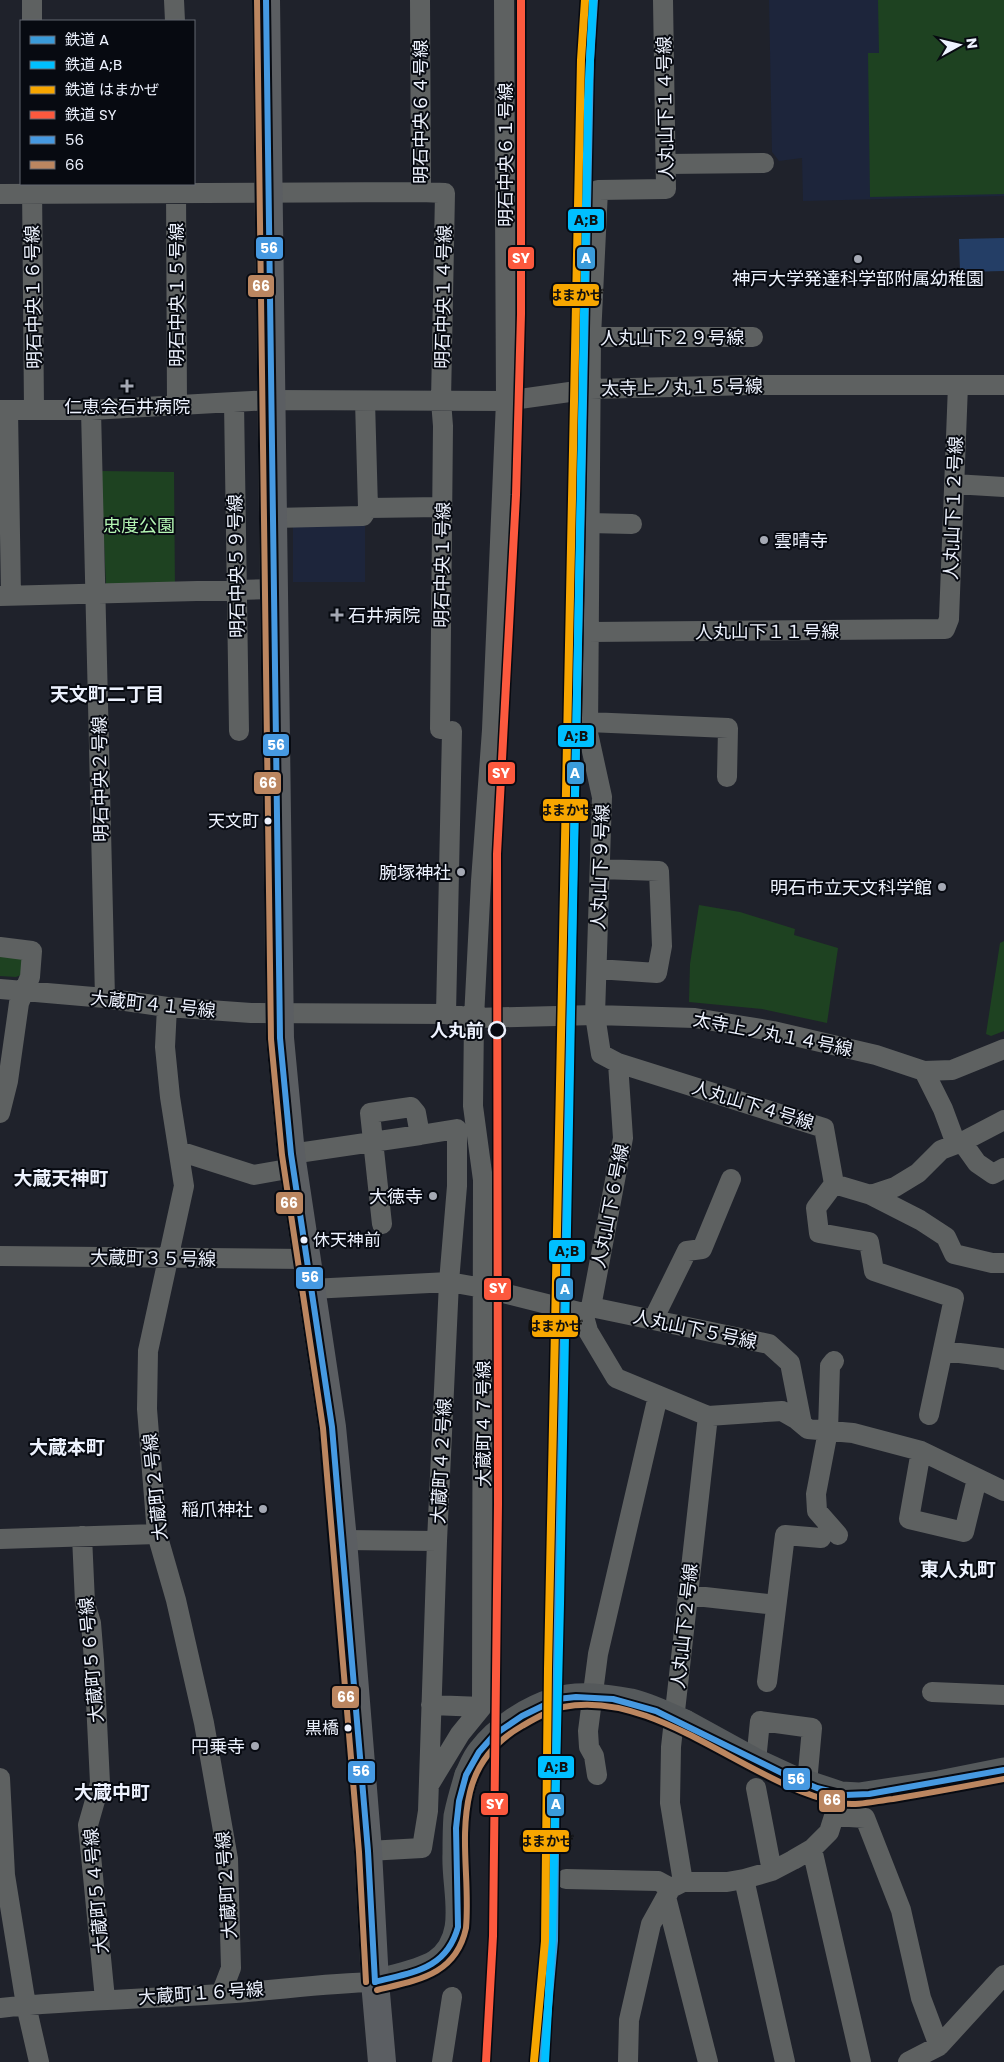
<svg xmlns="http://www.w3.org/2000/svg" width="1004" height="2062" viewBox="0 0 1004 2062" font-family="Poppins,'Noto Sans JP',sans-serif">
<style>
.built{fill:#1d253b}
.green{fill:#1e4221}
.water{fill:#243e66}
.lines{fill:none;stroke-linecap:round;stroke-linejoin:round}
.minor{stroke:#5e6161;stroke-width:20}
.major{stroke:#55595b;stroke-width:25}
.highway{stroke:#5b5e62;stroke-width:28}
.major-bridge{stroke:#55595b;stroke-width:25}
.bus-1-casing{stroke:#070a11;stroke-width:10}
.bus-2-casing{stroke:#070a11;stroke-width:10}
.bus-1{stroke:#4699e1;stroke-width:6}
.bus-2{stroke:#bb8660;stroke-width:6}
.rail-1-casing{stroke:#070a11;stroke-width:11}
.rail-2-casing{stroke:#070a11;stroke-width:11}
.rail-3-casing{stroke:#070a11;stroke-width:11}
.rail-4-casing{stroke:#070a11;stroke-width:11}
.rail-1{stroke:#3a9bda;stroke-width:8}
.rail-2{stroke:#00bfff;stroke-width:8}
.rail-3{stroke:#f7a600;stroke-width:8}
.rail-4{stroke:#fc593e;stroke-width:8}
.poi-dot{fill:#a5a9b4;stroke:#070a11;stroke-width:2}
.bus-dot{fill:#edf2fe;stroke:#070a11;stroke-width:2}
.stop-dot{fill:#070a11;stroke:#edf2fe;stroke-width:2.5}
.labels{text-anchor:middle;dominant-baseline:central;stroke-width:4;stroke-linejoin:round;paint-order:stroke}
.bus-label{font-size:17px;fill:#edf2fe;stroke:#070a11;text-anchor:end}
.street-label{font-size:18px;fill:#edf2fe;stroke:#070a11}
.poi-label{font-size:18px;fill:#edf2fe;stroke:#070a11;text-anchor:end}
.park-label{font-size:18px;fill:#b4f6b3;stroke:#070a11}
.stop-label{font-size:18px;font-weight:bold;fill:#edf2fe;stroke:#070a11;text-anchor:end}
.neighbourhood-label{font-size:19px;font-weight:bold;fill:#edf2fe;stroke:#070a11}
.line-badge{stroke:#070a11;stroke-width:2}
.badge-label{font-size:14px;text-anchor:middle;font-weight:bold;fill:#fff}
.pale-badge-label{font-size:14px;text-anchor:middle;font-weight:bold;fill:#111}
</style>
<rect width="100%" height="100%" fill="#1f222b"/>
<path class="built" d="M769,0H1004V196L803,201L802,158L779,161L772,152Z
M293,523H365V582H293Z"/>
<path class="green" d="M878,0H1004V194L870,197L868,53H879Z
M101,471L174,472L175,591L106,586Z
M699,905L740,912L795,929L794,935L838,948L827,1023L762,1009L689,1002L690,964Z
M1004,941V1031L991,1036L986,1034L1000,943Z
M0,954L23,959L21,975L16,977L0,976Z"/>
<path class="water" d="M1004,238V271L960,272L959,239Z"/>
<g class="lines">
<path class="minor" d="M174,0L175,21
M32,21V0
M666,164L764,163
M32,184L34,410
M176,184L177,406
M421,192L445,193L441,401L443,426L440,729
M0,194L421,192L420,0
M591,337H753
M365,401L368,508
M234,402L239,731
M0,410H91L271,400L506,401L591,389L752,385H1004
M8,410L11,596
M91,410L105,998
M954,484L1004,487
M273,518L363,516L368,508L442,507
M589,523L632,524
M0,596L273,589
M590,632L945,629L949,619L958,385
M588,722L728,728L727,777
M0,947L32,951L30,977L19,1003L8,1081L0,1113
M597,969L657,973L662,946L659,871L600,869
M0,989L105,998L167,1007L251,1013L446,1014L474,1018L595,1015L695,1018L773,1031L876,1055L924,1071L952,1070L1004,1049
M167,1007L165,1047L170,1097L184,1186L148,1351L147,1409L157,1534L176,1600L204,1723L228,1859L231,1968L221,1994
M446,1014L452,731
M618,1063L824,1128L834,1184L816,1208L819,1233L869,1242L874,1271L954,1298L929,1415
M924,1071L943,1109L956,1144
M962,1142L977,1163L993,1174L1004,1168
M179,1151L254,1175L293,1168
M291,1154L420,1135
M834,1184L871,1195L920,1220L946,1237L954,1254L992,1263H1004
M871,1195L895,1187L918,1173L941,1150L962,1142L1004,1120
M0,1256L307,1259
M311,1289L449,1282L483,1288L583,1313L588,1331L616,1378L708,1416L782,1411L796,1419L808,1429L853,1433L921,1451L1004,1491
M591,1307L769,1344L790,1363L802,1424
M583,1313L591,1307L623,1138L618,1063L601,1054L595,1015L602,797L588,733L591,337L598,190L666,189L663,0
M653,1320L687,1251L702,1249L731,1179
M943,1351L1001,1358L1004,1360
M834,1361L830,1366L828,1431L816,1494L817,1511L838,1535
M921,1451L909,1519L964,1532L977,1479
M82,1536L85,1603L91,1623L94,1660L100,1783L88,1825L105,1999
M0,1539L157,1534
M343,1540L437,1541
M687,1595L776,1605
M767,1682L785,1535L821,1538
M932,1692L1004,1695
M431,1705L482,1707
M756,1761L760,1721L812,1728L807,1783
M597,1775L594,1756L589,1747L588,1731L598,1654L658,1396
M0,1778L5,1875L26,2005L39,2062
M429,1785L460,1734L482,1707L483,1180L473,1106L474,1018L481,881L492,730L506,401L504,0
M756,1788L772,1871
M834,1816L865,1818L901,1910L921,1998L939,2046
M812,1849L861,2062
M368,1851L422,1848L428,1811L437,1541L449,1282L457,1186V1129L420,1135L416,1113L411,1107L370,1113L382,1224
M566,1879L658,1881L671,1888
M744,1879L785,2062
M683,1882L670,1803L671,1747L708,1416
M666,1897L708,2062
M0,2008C73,2000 146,1999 220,1994C272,1991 323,1983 375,1982
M442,2062L452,1997
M628,2062L629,2020L651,1924L671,1888L683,1882H727L744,1879L772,1871L793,1860L812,1849L829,1832L841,1794
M908,2062L939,2046L1004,1975"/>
<path class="major" d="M685,1722L756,1761L793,1778L841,1794L859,1795L939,1783L1004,1770
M375,1982C393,1977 421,1972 436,1962C472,1937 453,1889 455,1854C455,1841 455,1828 456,1816C459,1802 463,1788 467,1775"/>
<path class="highway" d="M266,0L280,1038L291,1154L332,1427L343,1540L368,1851L375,1982L382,2062"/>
<path class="major-bridge" d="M467,1775C471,1767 474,1758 480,1751C497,1728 528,1708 555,1700C578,1692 608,1697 631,1701C649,1705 668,1715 685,1722"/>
<defs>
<path id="bus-1" d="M266,0L280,1038L291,1154L332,1427L368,1851L375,1982
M375,1982C413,1972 446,1970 458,1927L456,1828L459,1801L466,1775L479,1752L494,1735L522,1716L557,1699L576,1697L613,1699L656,1711L786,1775L817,1788L845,1795L869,1794L1004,1770"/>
<path id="bus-2" d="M257,0L271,1039L282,1155L323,1428L359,1852L366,1982
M377,1990C418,1980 456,1975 466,1928C470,1882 459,1838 470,1792C477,1763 496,1741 522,1726C534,1719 549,1710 563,1707C656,1688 750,1786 840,1803C858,1806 875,1801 893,1799C930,1793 967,1786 1004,1779"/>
</defs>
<use href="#bus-1" class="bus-1-casing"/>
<use href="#bus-2" class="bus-2-casing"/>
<use href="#bus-1" class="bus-1"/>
<use href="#bus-2" class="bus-2"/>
<defs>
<path id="rail-1" d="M543,2062L554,1941L557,1669L590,60L594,0"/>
<path id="rail-2" d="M545,2062L552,1938L560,1604L588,100L593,0"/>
<path id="rail-3" d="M534,2061L545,1941L548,1669L581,60L585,0"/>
<path id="rail-4" d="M486,2062L493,1936L498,1504L497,854L516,495L521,314V0"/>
</defs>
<use href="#rail-1" class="rail-1-casing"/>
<use href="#rail-2" class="rail-2-casing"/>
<use href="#rail-3" class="rail-3-casing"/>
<use href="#rail-4" class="rail-4-casing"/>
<use href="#rail-1" class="rail-1"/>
<use href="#rail-2" class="rail-2"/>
<use href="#rail-3" class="rail-3"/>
<use href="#rail-4" class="rail-4"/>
</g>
<g class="poi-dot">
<circle cx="858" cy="259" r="5"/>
<path d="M124.5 378.5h5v5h5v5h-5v5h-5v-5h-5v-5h5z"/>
<circle cx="764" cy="540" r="5"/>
<path d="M334.5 607.5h5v5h5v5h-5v5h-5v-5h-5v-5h5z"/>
<circle cx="461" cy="872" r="5"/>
<circle cx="942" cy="887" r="5"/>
<circle cx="433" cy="1196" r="5"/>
<circle cx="263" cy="1509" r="5"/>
<circle cx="255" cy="1746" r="5"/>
</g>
<g class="bus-dot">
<circle cx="268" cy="821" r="4.5"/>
<circle cx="304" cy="1240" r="4.5"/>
<circle cx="348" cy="1728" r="4.5"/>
</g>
<circle class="stop-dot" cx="497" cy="1030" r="8"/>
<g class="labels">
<g class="bus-label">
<text x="259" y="821">天文町</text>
<text x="313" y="1240" text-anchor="start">休天神前</text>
<text x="339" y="1728">黒橋</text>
</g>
<g class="street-label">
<text transform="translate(665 108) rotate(-91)">人丸山下１４号線</text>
<text transform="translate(420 112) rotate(-90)">明石中央６４号線</text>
<text transform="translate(505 155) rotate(-90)">明石中央６１号線</text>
<text transform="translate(176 295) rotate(-90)">明石中央１５号線</text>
<text transform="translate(33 297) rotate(-91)">明石中央１６号線</text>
<text transform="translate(443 297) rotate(-89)">明石中央１４号線</text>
<text x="672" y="337">人丸山下２９号線</text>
<text transform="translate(682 387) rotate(-1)">太寺上ノ丸１５号線</text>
<text transform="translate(953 508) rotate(-88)">人丸山下１２号線</text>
<text transform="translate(442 565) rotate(-89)">明石中央１号線</text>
<text transform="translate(236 566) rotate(-91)">明石中央５９号線</text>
<text x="767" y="631">人丸山下１１号線</text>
<text transform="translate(100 779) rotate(-91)">明石中央２号線</text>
<text transform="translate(600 867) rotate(-88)">人丸山下９号線</text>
<text transform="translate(153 1004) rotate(6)">大蔵町４１号線</text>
<text transform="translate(773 1034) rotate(11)">太寺上ノ丸１４号線</text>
<text transform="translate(753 1105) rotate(17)">人丸山下４号線</text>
<text transform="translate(610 1206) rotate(-79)">人丸山下６号線</text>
<text transform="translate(153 1258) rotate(1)">大蔵町３５号線</text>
<text transform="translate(695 1329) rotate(12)">人丸山下５号線</text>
<text transform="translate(483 1424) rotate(-90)">大蔵町４７号線</text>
<text transform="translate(441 1461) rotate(-87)">大蔵町４２号線</text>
<text transform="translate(155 1487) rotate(-96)">大蔵町２号線</text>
<text transform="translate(684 1626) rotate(-84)">人丸山下２号線</text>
<text transform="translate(91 1660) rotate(-95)">大蔵町５６号線</text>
<text transform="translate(226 1885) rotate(-94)">大蔵町２号線</text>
<text transform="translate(96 1891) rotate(-95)">大蔵町５４号線</text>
<text transform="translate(201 1993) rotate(-4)">大蔵町１６号線</text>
</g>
<g class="poi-label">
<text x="858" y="278" text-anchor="middle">神戸大学発達科学部附属幼稚園</text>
<text x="127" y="406" text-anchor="middle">仁恵会石井病院</text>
<text x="774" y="540" text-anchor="start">雲晴寺</text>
<text x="348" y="615" text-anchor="start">石井病院</text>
<text x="451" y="872">腕塚神社</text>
<text x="932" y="887">明石市立天文科学館</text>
<text x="423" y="1196">大徳寺</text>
<text x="253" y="1509">稲爪神社</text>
<text x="245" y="1746">円乗寺</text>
</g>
<g class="park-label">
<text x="139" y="525">忠度公園</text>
</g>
<g class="stop-label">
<text x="484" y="1030">人丸前</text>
</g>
<g class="neighbourhood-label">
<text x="107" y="694">天文町二丁目</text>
<text x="61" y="1178">大蔵天神町</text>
<text x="67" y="1447">大蔵本町</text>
<text x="958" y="1569">東人丸町</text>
<text x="112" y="1792">大蔵中町</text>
</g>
</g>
<g class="line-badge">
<rect x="567" y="208" width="38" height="24" rx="5" fill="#00bfff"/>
<rect x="255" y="236" width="29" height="24" rx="5" fill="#4699e1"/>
<rect x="576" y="246" width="20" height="24" rx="5" fill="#3a9bda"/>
<rect x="507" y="246" width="28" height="24" rx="5" fill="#fc593e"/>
<rect x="247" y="274" width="28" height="24" rx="5" fill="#bb8660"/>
<rect x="552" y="283" width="48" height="24" rx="5" fill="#f7a600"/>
<rect x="557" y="724" width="38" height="24" rx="5" fill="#00bfff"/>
<rect x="262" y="733" width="28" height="24" rx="5" fill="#4699e1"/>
<rect x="487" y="761" width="29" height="24" rx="5" fill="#fc593e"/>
<rect x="566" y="761" width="19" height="24" rx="5" fill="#3a9bda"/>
<rect x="253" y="771" width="29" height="24" rx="5" fill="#bb8660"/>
<rect x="542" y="798" width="47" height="24" rx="5" fill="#f7a600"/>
<rect x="275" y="1191" width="29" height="24" rx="5" fill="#bb8660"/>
<rect x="548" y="1239" width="38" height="24" rx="5" fill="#00bfff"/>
<rect x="295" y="1266" width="29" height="24" rx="5" fill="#4699e1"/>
<rect x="483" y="1277" width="29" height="24" rx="5" fill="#fc593e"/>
<rect x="555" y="1277" width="19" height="24" rx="5" fill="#3a9bda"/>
<rect x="531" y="1314" width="48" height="24" rx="5" fill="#f7a600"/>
<rect x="331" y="1685" width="29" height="24" rx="5" fill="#bb8660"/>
<rect x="537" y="1755" width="38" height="24" rx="5" fill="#00bfff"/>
<rect x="347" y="1760" width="29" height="24" rx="5" fill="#4699e1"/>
<rect x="782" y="1767" width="29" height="24" rx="5" fill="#4699e1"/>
<rect x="818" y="1789" width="28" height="24" rx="5" fill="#bb8660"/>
<rect x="480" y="1792" width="29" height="24" rx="5" fill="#fc593e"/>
<rect x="546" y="1793" width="19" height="24" rx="5" fill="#3a9bda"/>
<rect x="522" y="1829" width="48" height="24" rx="5" fill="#f7a600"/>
</g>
<g class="badge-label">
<text x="269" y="253">56</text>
<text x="586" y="263">A</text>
<text x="521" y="263">SY</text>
<text x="261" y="291">66</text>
<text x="276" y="750">56</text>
<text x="501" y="778">SY</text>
<text x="575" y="778">A</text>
<text x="268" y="788">66</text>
<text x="289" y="1208">66</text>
<text x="310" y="1282">56</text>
<text x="498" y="1293">SY</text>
<text x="565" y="1294">A</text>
<text x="346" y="1702">66</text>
<text x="361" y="1776">56</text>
<text x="796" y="1784">56</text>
<text x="832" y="1805">66</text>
<text x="495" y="1809">SY</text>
<text x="556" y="1809">A</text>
</g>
<g class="pale-badge-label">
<text x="586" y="225">A;B</text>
<text x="576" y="300">はまかぜ</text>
<text x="576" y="741">A;B</text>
<text x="566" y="815">はまかぜ</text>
<text x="567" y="1256">A;B</text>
<text x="555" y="1331">はまかぜ</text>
<text x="556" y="1772">A;B</text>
<text x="546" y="1846">はまかぜ</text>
</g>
<rect x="20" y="20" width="175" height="165" fill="#070a11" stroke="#636770"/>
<rect x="30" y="36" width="25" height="8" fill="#3a9bda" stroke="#636770"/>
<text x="65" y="45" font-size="15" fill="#edf2fe">鉄道 A</text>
<rect x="30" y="61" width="25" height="8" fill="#00bfff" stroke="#636770"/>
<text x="65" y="70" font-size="15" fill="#edf2fe">鉄道 A;B</text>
<rect x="30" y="86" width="25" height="8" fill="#f7a600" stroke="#636770"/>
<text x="65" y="95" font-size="15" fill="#edf2fe">鉄道 はまかぜ</text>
<rect x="30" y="111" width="25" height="8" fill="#fc593e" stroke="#636770"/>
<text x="65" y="120" font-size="15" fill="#edf2fe">鉄道 SY</text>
<rect x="30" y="136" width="25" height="8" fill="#4699e1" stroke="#636770"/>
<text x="65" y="145" font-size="15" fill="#edf2fe">56</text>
<rect x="30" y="161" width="25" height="8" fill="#bb8660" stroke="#636770"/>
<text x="65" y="170" font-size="15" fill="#edf2fe">66</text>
<g transform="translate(959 45) rotate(82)" stroke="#070a11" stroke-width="4" paint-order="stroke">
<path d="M0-4L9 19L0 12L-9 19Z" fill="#edf2fe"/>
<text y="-8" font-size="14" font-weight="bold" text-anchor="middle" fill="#edf2fe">N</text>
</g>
</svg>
